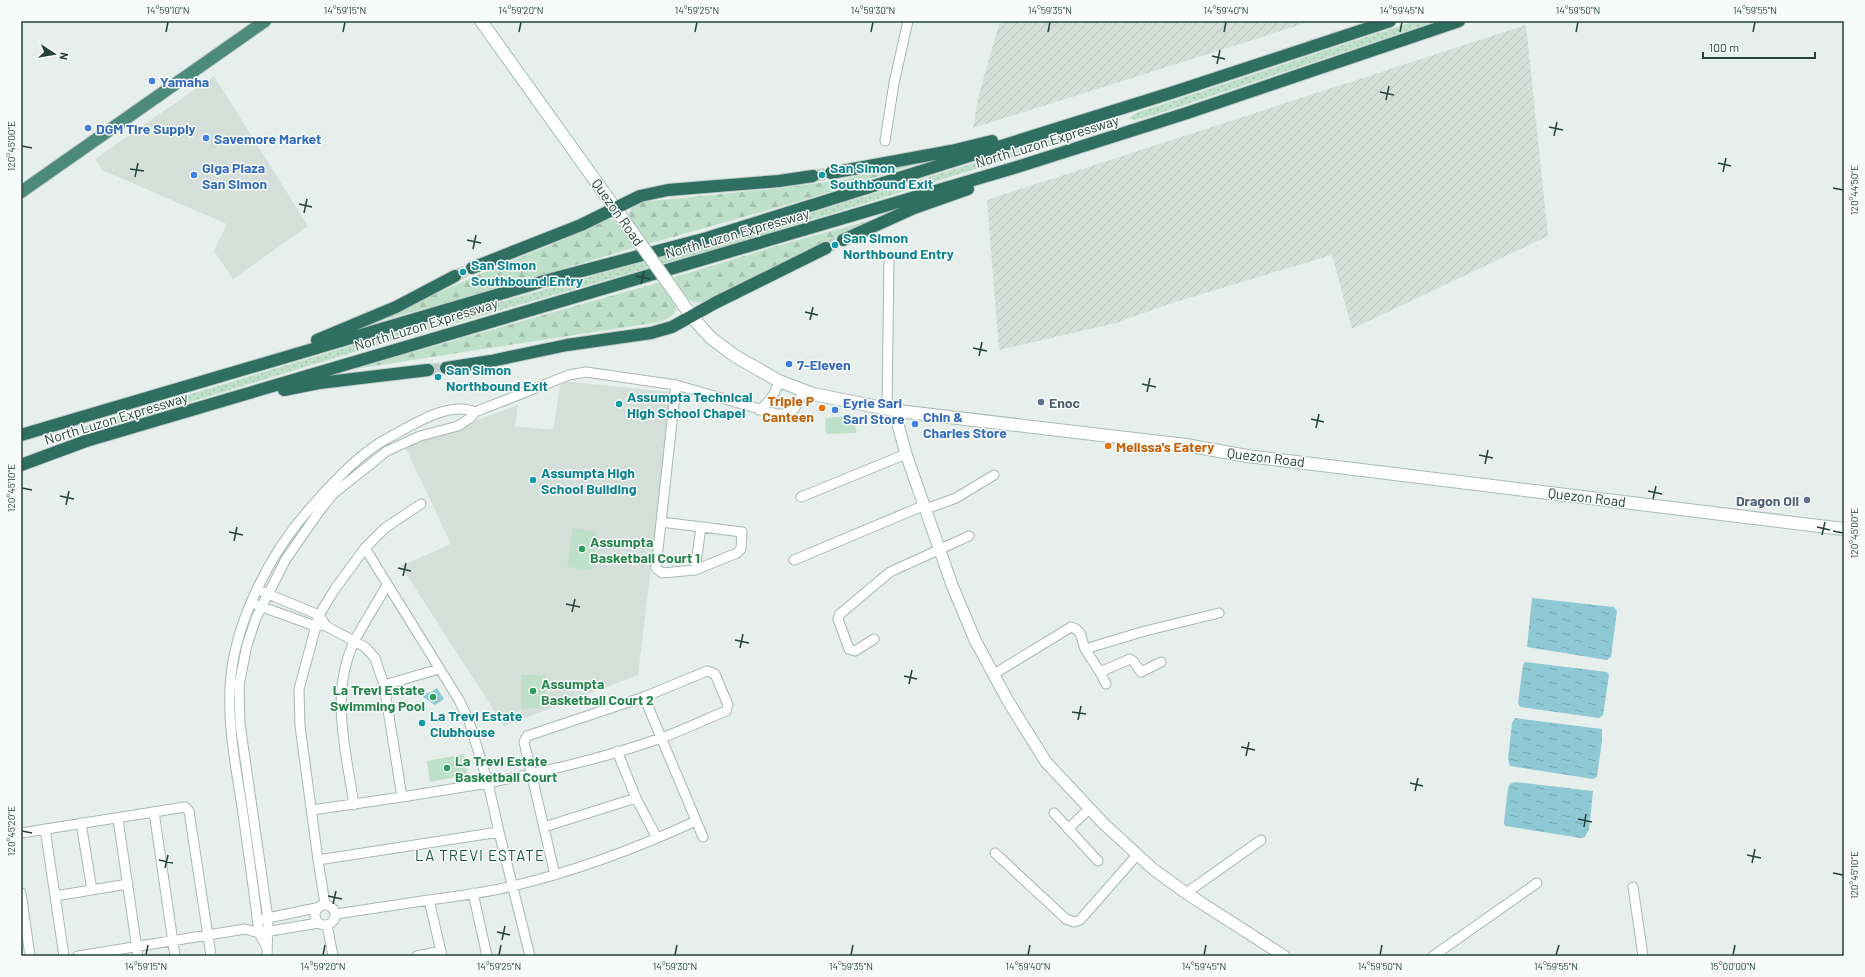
<svg xmlns="http://www.w3.org/2000/svg" width="1865" height="977" viewBox="0 0 1865 977" font-family="Barlow,sans-serif">
<style>
.built{fill:#d4dfda}
.industrial{fill:url(#industrial-furrows)}
.grass{fill:url(#grass-dots)}
.forest{fill:url(#forest-firs)}
.pitch{fill:#bfe0c8}
.water{fill:url(#water-ripples)}
.lines{fill:none;stroke-linecap:round;stroke-linejoin:round}
.motorway-tunnel{stroke:#bfccc8;stroke-width:12;stroke-dasharray:12 6;stroke-linecap:butt}
.minor-casing{stroke:#a8b8b2;stroke-width:11}
.tertiary-casing{stroke:#a8b8b2;stroke-width:13}
.secondary-casing{stroke:#a4bbb3;stroke-width:14}
.trunk-casing{stroke:#c2cac8;stroke-width:14}
.motorway-casing{stroke:#c2cac8;stroke-width:14}
.minor{stroke:#fff;stroke-width:9}
.tertiary{stroke:#fff;stroke-width:11}
.secondary{stroke:#fff;stroke-width:12}
.trunk{stroke:#4c8a7c;stroke-width:12}
.motorway{stroke:#2f6f62;stroke-width:12}
.secondary-bridge-casing{stroke:#a4bbb3;stroke-width:14;stroke-linecap:butt}
.secondary-bridge{stroke:#fff;stroke-width:12}
.ticks{fill:none;stroke:#24423a;stroke-width:1.5}
.shop-dot{fill:#3f7fe0;stroke:#f7fbf9;stroke-width:1.5}
.culture-dot{fill:#0f9aa8;stroke:#f7fbf9;stroke-width:1.5}
.service-dot{fill:#5c6f8a;stroke:#f7fbf9;stroke-width:1.5}
.food-dot{fill:#e8710a;stroke:#f7fbf9;stroke-width:1.5}
.leisure-dot{fill:#2e9e5b;stroke:#f7fbf9;stroke-width:1.5}
.labels{text-anchor:middle;dominant-baseline:central;stroke-width:3;stroke-linejoin:round;paint-order:stroke}
.shop-label{font-size:14px;font-weight:bold;fill:#366cbe;stroke:#f7fbf9;text-anchor:start}
.street-label{font-size:14px;fill:#24423a;stroke:#f7fbf9}
.culture-label{font-size:14px;font-weight:bold;fill:#0d838f;stroke:#f7fbf9;text-anchor:start}
.food-label{font-size:14px;font-weight:bold;fill:#c56008;stroke:#f7fbf9;text-anchor:end}
.service-label{font-size:14px;font-weight:bold;fill:#4e5e75;stroke:#f7fbf9;text-anchor:start}
.leisure-label{font-size:14px;font-weight:bold;fill:#27864d;stroke:#f7fbf9;text-anchor:start}
.neighbourhood-label{font-size:15px;letter-spacing:1px;fill:#1f5548;stroke:#f7fbf9}
.neatline{fill:none;stroke:#24423a;stroke-width:1.5}
.ticks-label{font-size:10px;text-anchor:middle;fill:#24423a}
</style>
<defs>
<pattern id="industrial-furrows" width="10" height="10" patternUnits="userSpaceOnUse"><rect width="10" height="10" fill="#d4dfda"/><path d="M-1 1l2-2M0 10L10 0M9 11l2-2" fill="none" stroke="#b6c1bc"/></pattern>
<pattern id="grass-dots" width="8" height="8" patternUnits="userSpaceOnUse"><rect width="8" height="8" fill="#bfe0c8"/><path d="M2 2h.1M6 6h.1" fill="none" stroke="#a4c1ad" stroke-width="1.8" stroke-linecap="round"/></pattern>
<pattern id="forest-firs" width="22" height="20" patternUnits="userSpaceOnUse"><rect width="22" height="20" fill="#bfe0c8"/><path d="M5 1l3.5 6h-7zM16 11l3.5 6h-7z" fill="#a4c1ad"/></pattern>
<pattern id="water-ripples" width="26" height="14" patternUnits="userSpaceOnUse"><rect width="26" height="14" fill="#8ec9d4"/><path d="M2 4q2-2 4 0t4 0M15 11q2-2 4 0t4 0" fill="none" stroke="#74a5ad"/></pattern>
</defs>
<rect width="100%" height="100%" fill="#e6efeb"/>
<path class="built" d="M214,76L308,226L233,279L214,251L227,224L102,170L95,159Z
M561,381L672,392L638,675L504,726L401,566L451,544L405,447L518,405L515,426L553,430Z"/>
<path class="industrial" d="M1000,21H1312L973,128L979,94Z
M1526,25L1548,236L1352,329L1332,255L1172,303L1116,323L999,350L987,200Z"/>
<path class="grass" d="M1415,21H1437L1157,114L1134,120L1129,118L1136,113Z
M1068,134H1073V139L746,240L361,350L91,432L82,431L85,426L427,323L795,218Z"/>
<path class="forest" d="M929,160L807,199L648,244L631,220L629,213L634,204L641,202L782,188L841,180L919,161Z
M608,218L614,220L636,247L468,297L371,323L487,271L563,240Z
M875,219L821,244L703,302C688,306 680,289 672,278L780,245Z
M660,282C673,299 689,312 659,322L354,369Z"/>
<path class="pitch" d="M855,416L856,433L826,434L825,418Z
M573,528L597,532L592,570L567,567Z
M521,675H546V707L521,709Z
M464,754L468,775L430,782L427,761Z"/>
<path class="water" d="M1532,598L1614,607L1617,611L1611,657L1607,660L1527,647Z
M1525,662L1607,672L1609,675L1603,715L1599,718L1520,707L1518,703L1523,665Z
M437,688L444,699L435,705L423,697L426,693H429Z
M1515,718L1602,729V741L1597,777L1593,779L1510,766L1508,759L1512,723Z
M1515,782L1593,791L1589,829L1585,837L1581,838L1505,826L1504,822L1508,788L1510,784Z"/>
<g class="lines">
<path class="motorway-tunnel" d="M813,176L831,173
M826,248L843,240
M455,276L472,268
M428,370L446,368"/>
<defs>
<path id="minor" d="M885,141L894,83L908,21
M887,409L889,257
M759,410C770,402 775,394 779,381
M801,497L906,454
M926,509L956,498L994,475
M661,522L742,532L741,549L737,553L695,570L662,573L656,568L676,385
M365,548L459,700L469,721L488,783C546,771 605,758 661,738C683,730 704,720 726,711L728,705L715,674L707,671L644,697L527,736L524,742L555,875
M794,560L925,505
M695,570L701,527
M263,592L319,615L326,626L365,647L375,658L384,685L402,797L488,783L499,832L318,860L325,904
M257,605L315,626H320
M874,639L855,651L849,649L838,619L840,614L890,572L969,536
M1085,649L1145,631L1219,613
M1100,672L1106,684
M994,674L1071,627L1076,629L1080,633L1085,649L1100,672L1130,659L1133,661L1141,672L1161,662
M384,685L439,669
M644,697L703,837
M617,751L636,798L657,838
M354,805C346,750 329,693 355,640C365,621 377,603 387,585
M312,810L402,797
M154,812L175,956
M1054,813L1098,861
M118,819L138,956
M81,823L92,890
M544,827L636,798
M45,829L64,956
M1068,829L1089,809
M499,832L530,956
M21,833L185,807L189,811L211,956
M995,853L1066,919L1074,922L1080,920L1137,855
M318,860L300,726L299,689L319,615L335,589L365,548L385,528L421,504
M1633,887L1643,956
M21,893L30,956
M473,893L487,956
M1186,893L1261,840
M55,896L128,884
M315 915a10 10 0 1 1 20 0a10 10 0 1 1-20 0Z
M336,914L429,900
M263,919L316,908
M327,925L333,956
M266,946L259,933C254,891 248,849 242,807C236,768 228,728 230,688C233,624 270,552 313,505C333,482 361,452 388,438C411,426 449,400 475,412
M78,956L245,929L259,933L318,923
M267,956L268,919L240,724L239,685L247,645L256,618L286,559L318,513L333,494L387,451L420,436L458,426L470,418L475,412L569,375L586,372L676,385L777,414C796,415 796,406 803,391
M417,956L441,951
M442,956L429,900C457,896 485,893 513,886C576,871 637,848 696,821
M1433,956L1537,883"/>
<path id="tertiary" d="M898,411L897,421L906,454L952,585L975,640L1008,701L1046,762L1104,824L1153,869L1186,893L1284,956"/>
<path id="secondary" d="M481,21L635,236
M678,297L692,317L711,338L735,356L779,381L813,394L898,411L1186,445L1247,456L1844,529"/>
<path id="trunk" d="M21,192L265,21"/>
<path id="motorway" d="M831,173L951,151L992,141
M843,240L914,208L968,189
M472,268L581,225L640,196L668,190L779,181L813,176
M317,340L396,307L455,276
M446,368L491,361L567,345L651,333L672,327L715,303L826,248
M284,390L319,383L428,370
M21,435L544,281L707,238L1174,92L1390,21
M21,465L86,441L1017,167L1187,113L1459,21"/>
</defs>
<use href="#minor" class="minor-casing"/>
<use href="#tertiary" class="tertiary-casing"/>
<use href="#secondary" class="secondary-casing"/>
<use href="#trunk" class="trunk-casing"/>
<use href="#motorway" class="motorway-casing"/>
<use href="#minor" class="minor"/>
<use href="#tertiary" class="tertiary"/>
<use href="#secondary" class="secondary"/>
<use href="#trunk" class="trunk"/>
<use href="#motorway" class="motorway"/>
<defs>
<path id="secondary-bridge" d="M635,236L678,297"/>
</defs>
<use href="#secondary-bridge" class="secondary-bridge-casing"/>
<use href="#secondary-bridge" class="secondary-bridge"/>
</g>
<path class="ticks" d="M166,32L168,22M343,32L345,22M519,32L521,22M695,32L697,22M871,32L873,22M1048,32L1050,22M1224,32L1226,22M1400,32L1402,22M1576,32L1578,22M1753,32L1755,22M1212,56L1225,59M1217,64L1220,50M1380,92L1394,95M1386,100L1389,86M1549,127L1563,130M1554,136L1557,122M22,146L32,148M1718,163L1731,166M130,169L144,171M1723,172L1726,158M135,177L138,163M1833,188L1843,190M299,204L312,207M304,213L307,199M467,240L481,243M473,249L476,235M636,276L650,279M641,284L644,271M805,312L818,315M810,320L813,307M973,348L987,351M979,356L982,342M1142,384L1156,387M1147,392L1150,378M1311,419L1324,422M1316,428L1319,414M1479,455L1493,458M1485,464L1488,450M22,488L32,490M1648,491L1662,494M60,496L74,499M1653,499L1656,486M66,505L69,491M1817,527L1830,530M1833,531L1843,533M229,532L243,535M1822,535L1825,522M234,541L237,527M398,568L411,571M403,576L406,563M566,604L580,607M572,612L575,599M735,640L749,643M740,648L743,634M904,676L917,679M909,684L912,670M1072,712L1086,714M1078,720L1081,706M1241,747L1255,750M1246,756L1249,742M1410,783L1423,786M1415,791L1418,778M1578,819L1592,822M1584,827L1586,814M22,831L32,833M1747,855L1761,858M159,860L173,863M1752,863L1755,849M165,868L168,855M1833,873L1843,875M328,896L342,899M333,904L336,891M497,932L510,935M502,940L505,926M146,955L148,945M323,955L325,945M499,955L501,945M675,955L677,945M851,955L853,945M1028,955L1030,945M1204,955L1206,945M1380,955L1382,945M1556,955L1559,945M1733,955L1735,945"/>
<g class="shop-dot">
<circle cx="152" cy="81" r="4"/>
<circle cx="88" cy="128" r="4"/>
<circle cx="206" cy="138" r="4"/>
<circle cx="194" cy="175" r="4"/>
<circle cx="789" cy="364" r="4"/>
<circle cx="835" cy="410" r="4"/>
<circle cx="915" cy="424" r="4"/>
</g>
<g class="culture-dot">
<circle cx="822" cy="175" r="4"/>
<circle cx="835" cy="245" r="4"/>
<circle cx="463" cy="272" r="4"/>
<circle cx="438" cy="377" r="4"/>
<circle cx="619" cy="404" r="4"/>
<circle cx="533" cy="480" r="4"/>
<circle cx="422" cy="723" r="4"/>
</g>
<g class="service-dot">
<circle cx="1041" cy="402" r="4"/>
<circle cx="1807" cy="500" r="4"/>
</g>
<g class="food-dot">
<circle cx="822" cy="408" r="4"/>
<circle cx="1108" cy="446" r="4"/>
</g>
<g class="leisure-dot">
<circle cx="582" cy="549" r="4"/>
<circle cx="533" cy="691" r="4"/>
<circle cx="433" cy="697" r="4"/>
<circle cx="447" cy="768" r="4"/>
</g>
<g class="labels">
<g class="shop-label">
<text x="160" y="81">Yamaha</text>
<text x="96" y="128">DGM Tire Supply</text>
<text x="214" y="138">Savemore Market</text>
<text x="202" y="167">Giga Plaza<tspan x="202" dy="16">San Simon</tspan></text>
<text x="797" y="364">7-Eleven</text>
<text x="843" y="402">Eyrie Sari<tspan x="843" dy="16">Sari Store</tspan></text>
<text x="923" y="416">Chin &amp;<tspan x="923" dy="16">Charles Store</tspan></text>
</g>
<g class="street-label">
<text transform="translate(1047 141) rotate(-17)">North Luzon Expressway</text>
<text transform="translate(618 212) rotate(55)">Quezon Road</text>
<text transform="translate(737 233) rotate(-16)">North Luzon Expressway</text>
<text transform="translate(426 324) rotate(-17)">North Luzon Expressway</text>
<text transform="translate(116 418) rotate(-17)">North Luzon Expressway</text>
<text transform="translate(1266 457) rotate(7)">Quezon Road</text>
<text transform="translate(1587 497) rotate(7)">Quezon Road</text>
</g>
<g class="culture-label">
<text x="830" y="167">San Simon<tspan x="830" dy="16">Southbound Exit</tspan></text>
<text x="843" y="237">San Simon<tspan x="843" dy="16">Northbound Entry</tspan></text>
<text x="471" y="264">San Simon<tspan x="471" dy="16">Southbound Entry</tspan></text>
<text x="446" y="369">San Simon<tspan x="446" dy="16">Northbound Exit</tspan></text>
<text x="627" y="396">Assumpta Technical<tspan x="627" dy="16">High School Chapel</tspan></text>
<text x="541" y="472">Assumpta High<tspan x="541" dy="16">School Building</tspan></text>
<text x="430" y="715">La Trevi Estate<tspan x="430" dy="16">Clubhouse</tspan></text>
</g>
<g class="food-label">
<text x="814" y="400">Triple P<tspan x="814" dy="16">Canteen</tspan></text>
<text x="1116" y="446" text-anchor="start">Melissa's Eatery</text>
</g>
<g class="service-label">
<text x="1049" y="402">Enoc</text>
<text x="1799" y="500" text-anchor="end">Dragon Oil</text>
</g>
<g class="leisure-label">
<text x="590" y="541">Assumpta<tspan x="590" dy="16">Basketball Court 1</tspan></text>
<text x="541" y="683">Assumpta<tspan x="541" dy="16">Basketball Court 2</tspan></text>
<text x="425" y="689" text-anchor="end">La Trevi Estate<tspan x="425" dy="16">Swimming Pool</tspan></text>
<text x="455" y="760">La Trevi Estate<tspan x="455" dy="16">Basketball Court</tspan></text>
</g>
<g class="neighbourhood-label">
<text x="480" y="855">LA TREVI ESTATE</text>
</g>
</g>
<rect width="1865" height="977" fill="none" stroke="#f7fbf9" stroke-width="44"/>
<g transform="translate(54 54) rotate(102)" stroke="#f7fbf9" stroke-width="3" paint-order="stroke">
<path d="M0-3L7 15L0 10L-7 15Z" fill="#24423a"/>
<text y="-6" font-size="11" font-weight="bold" text-anchor="middle" fill="#24423a">N</text>
</g>
<path d="M1703 52v6h112v-6" fill="none" stroke="#24423a" stroke-width="2"/>
<text x="1709" y="52" font-size="12" fill="#24423a" stroke="#f7fbf9" stroke-width="3" paint-order="stroke">100 m</text>
<rect x="22" y="22" width="1821" height="933" class="neatline"/>
<g class="ticks-label">
<text x="168" y="14">14°59'10"N</text>
<text x="345" y="14">14°59'15"N</text>
<text x="521" y="14">14°59'20"N</text>
<text x="697" y="14">14°59'25"N</text>
<text x="873" y="14">14°59'30"N</text>
<text x="1050" y="14">14°59'35"N</text>
<text x="1226" y="14">14°59'40"N</text>
<text x="1402" y="14">14°59'45"N</text>
<text x="1578" y="14">14°59'50"N</text>
<text x="1755" y="14">14°59'55"N</text>
<text transform="translate(11 146) rotate(-90)" y="4">120°45'00"E</text>
<text transform="translate(1854 190) rotate(-90)" y="4">120°44'50"E</text>
<text transform="translate(11 488) rotate(-90)" y="4">120°45'10"E</text>
<text transform="translate(1854 533) rotate(-90)" y="4">120°45'00"E</text>
<text transform="translate(11 831) rotate(-90)" y="4">120°45'20"E</text>
<text transform="translate(1854 875) rotate(-90)" y="4">120°45'10"E</text>
<text x="146" y="970">14°59'15"N</text>
<text x="323" y="970">14°59'20"N</text>
<text x="499" y="970">14°59'25"N</text>
<text x="675" y="970">14°59'30"N</text>
<text x="851" y="970">14°59'35"N</text>
<text x="1028" y="970">14°59'40"N</text>
<text x="1204" y="970">14°59'45"N</text>
<text x="1380" y="970">14°59'50"N</text>
<text x="1556" y="970">14°59'55"N</text>
<text x="1733" y="970">15°00'00"N</text>
</g>
</svg>
